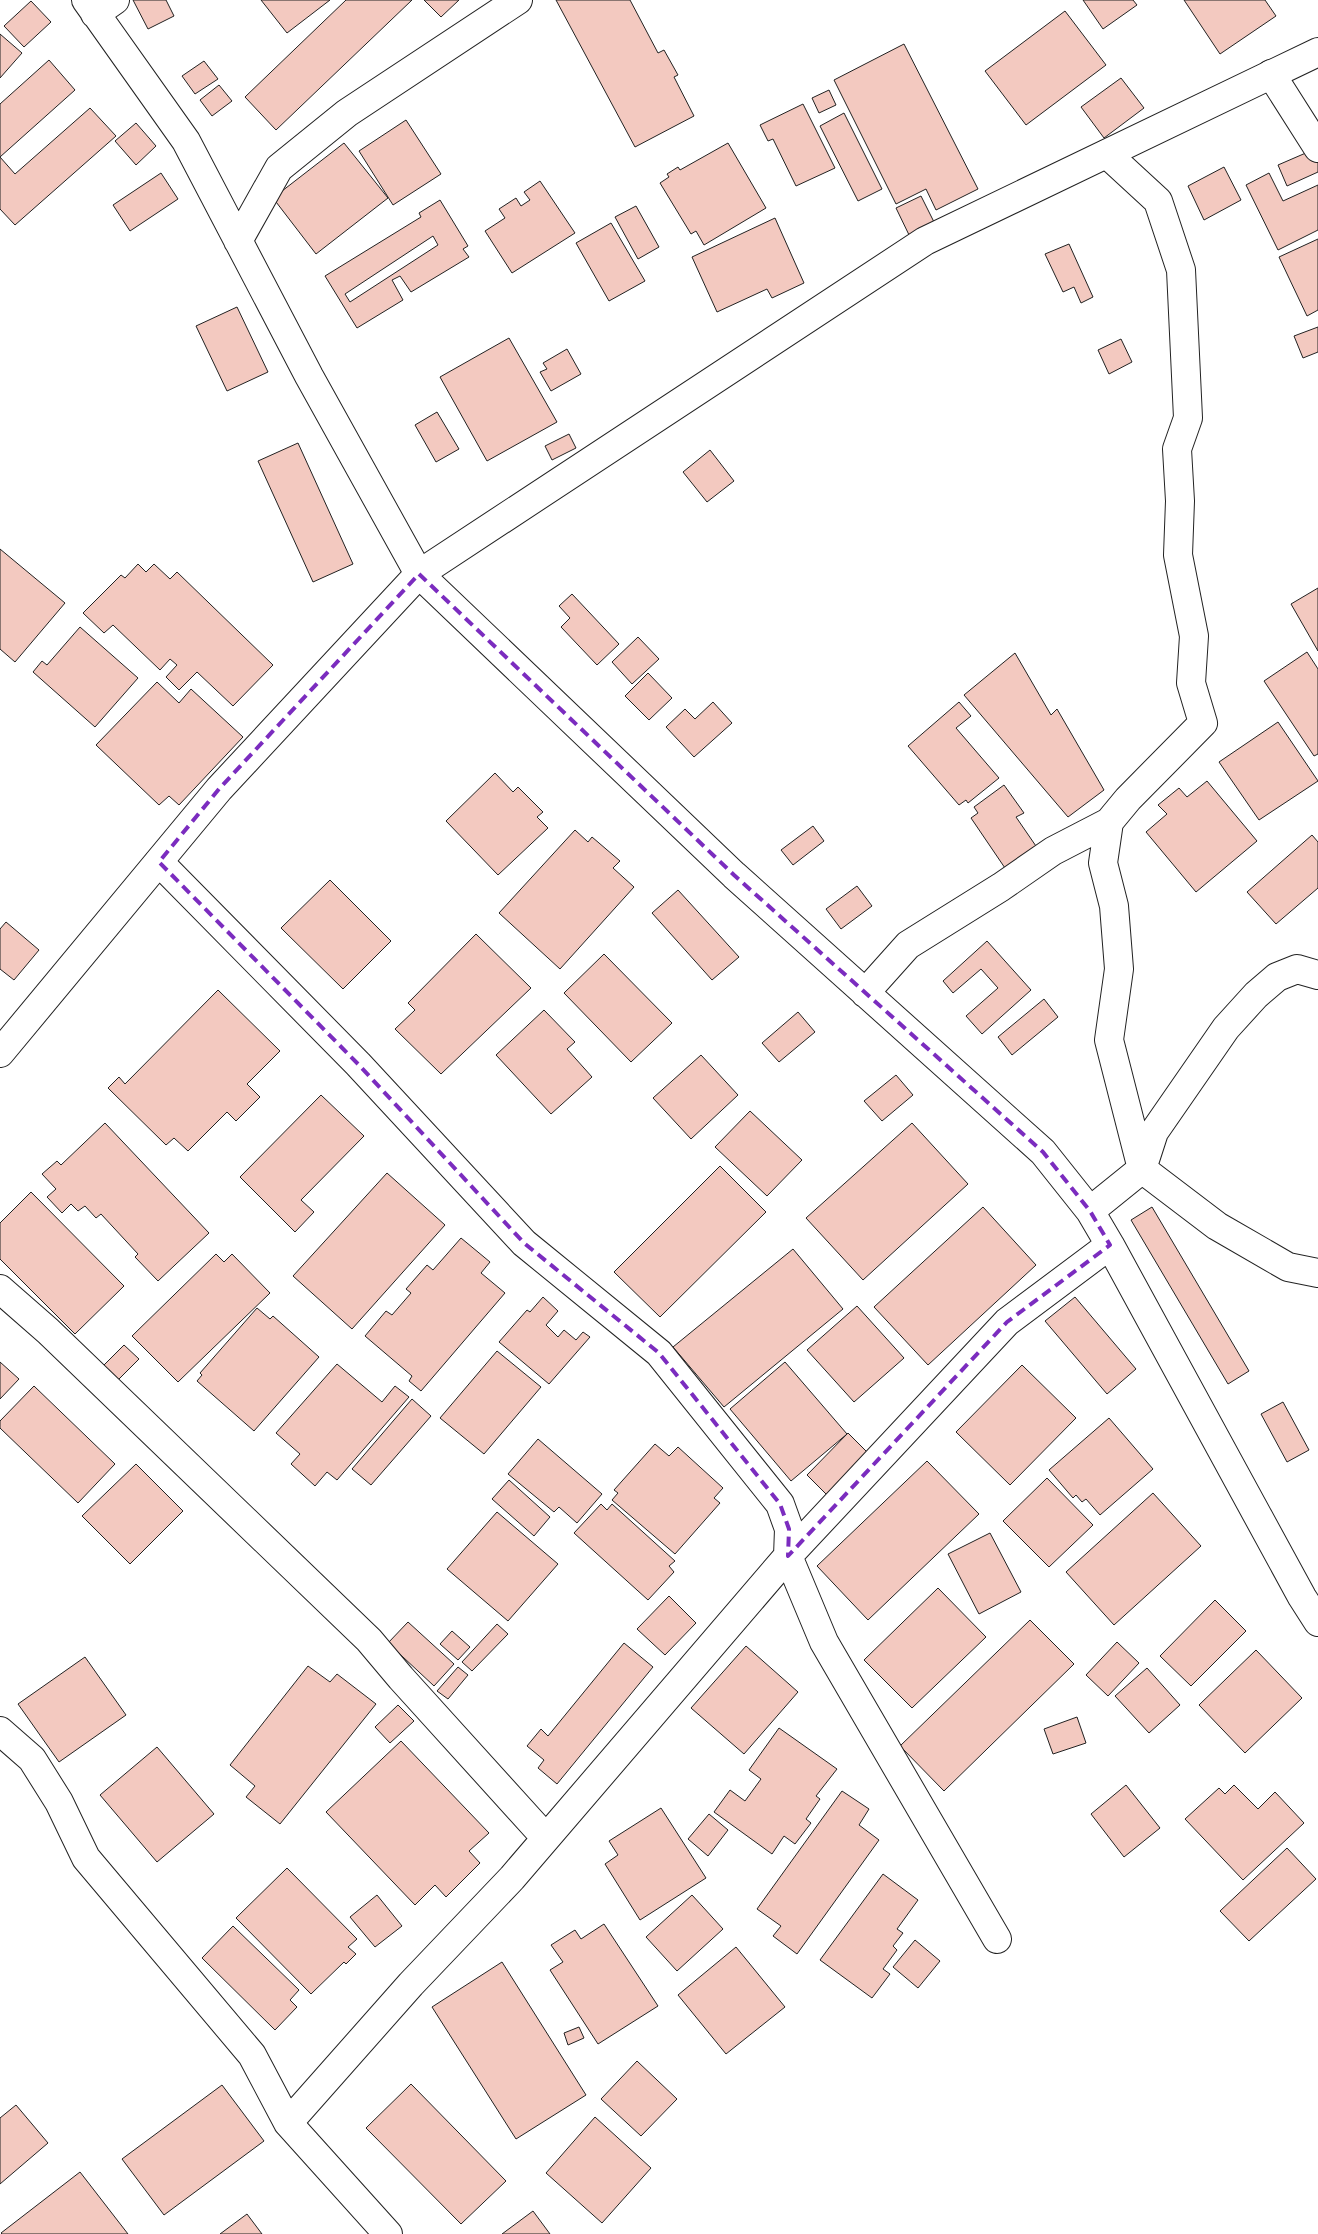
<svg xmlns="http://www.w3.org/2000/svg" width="1318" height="2234" viewBox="0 0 1318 2234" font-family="Figtree,sans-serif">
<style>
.building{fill:#f3c9c0;stroke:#222;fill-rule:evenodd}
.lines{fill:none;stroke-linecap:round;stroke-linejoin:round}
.street-casing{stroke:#222;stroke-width:30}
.secondary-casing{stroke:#222;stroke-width:30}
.street{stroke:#fff;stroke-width:28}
.secondary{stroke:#fff;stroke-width:28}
.marked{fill:none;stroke:#7b2cbf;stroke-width:4;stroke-dasharray:10 6;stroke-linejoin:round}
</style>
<rect width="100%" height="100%" fill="#fff"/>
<path class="building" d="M133,0H166L174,16L148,29Z
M261,0H330L287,33Z
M346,0H412L276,130L245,97Z
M424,0H459L441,17Z
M556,0H630L658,53L664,50L678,75L674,77L694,116L635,147Z
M1083,0H1133L1137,5L1103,29Z
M1184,0H1265L1276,16L1220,54Z
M31,1L51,22L24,47L4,26Z
M1065,11L1106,65L1026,125L985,71Z
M0,34L22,53L0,78Z
M904,44L978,189L936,210L926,189L896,204L834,80Z
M49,60L75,90L0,157L15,174L90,108L116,136L15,225L0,209V104Z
M204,61L218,79L195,94L182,76Z
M1121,78L1144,108L1104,138L1081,107Z
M219,85L232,101L212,116L200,100Z
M829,90L836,105L819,113L812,98Z
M803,104L835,168L796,186L773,139L768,141L760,125Z
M844,113L882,189L858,201L820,126Z
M406,120L441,174L393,205L359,151Z
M136,123L156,146L136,165L115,141Z
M344,143L388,198L316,254L273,198Z
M728,143L766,208L704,245L696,231L691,234L660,183L669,177L667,174L678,167L680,170Z
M1315,149L1318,156V172L1287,186L1278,165Z
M1224,167L1241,200L1204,220L1188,186Z
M161,173L178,199L130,231L113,205Z
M1269,173L1283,201L1318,185V230L1278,250L1246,185Z
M540,181L575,233L512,273L485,231L505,218L499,209L516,198L521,206L530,200L524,192Z
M921,196L936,226L911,239L896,208Z
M440,200L468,246L463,249L469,257L411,292L400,276L392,280L403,300L357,328L325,276L421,217L419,213ZM433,236L438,245L350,302L345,294Z
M636,206L659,247L638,259L615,217Z
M775,218L804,283L772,298L767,289L717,312L692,257Z
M611,223L645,281L609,301L576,243Z
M1318,239V310L1307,316L1279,257Z
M1069,244L1093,297L1081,303L1074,287L1063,292L1045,254Z
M237,307L268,372L227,391L196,326Z
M1318,327V352L1303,358L1294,336Z
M509,338L557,422L487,461L440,377Z
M1121,339L1132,362L1109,374L1098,350Z
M567,349L581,374L551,391L540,372L547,369L543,363Z
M437,412L459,449L436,462L415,425Z
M569,434L576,448L552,460L545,446Z
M298,443L353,564L313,582L258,461Z
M710,450L734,481L707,502L683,472Z
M0,549L65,603L15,662L0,649Z
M138,564L146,572L154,564L170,579L177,572L273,665L233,706L197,672L179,690L166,677L177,665L170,659L160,670L113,625L104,633L83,613L121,575L125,578Z
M1318,588V651L1291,604Z
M572,594L619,644L597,665L561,627L570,618L559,606Z
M80,627L138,678L95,727L33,672L42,661L47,665Z
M638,637L659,659L632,684L612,662Z
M1307,652L1318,669V754L1314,756L1264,681Z
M1015,653L1051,715L1057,709L1104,790L1068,817L964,695Z
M648,673L672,698L649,720L625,696Z
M157,682L179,703L191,689L243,737L179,805L169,796L159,805L96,745Z
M713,702L732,723L694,757L666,727L685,709L695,719Z
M959,702L971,716L956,728L999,778L968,803L966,800L959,805L908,746Z
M1278,722L1318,781L1259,820L1219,762Z
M495,773L513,792L518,787L543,812L537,817L548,828L498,875L446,821Z
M1207,781L1257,841L1196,892L1146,832L1167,814L1158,805L1179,788L1187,797Z
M1004,785L1024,813L1016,817L1038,849L1007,871L971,818L978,813L974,807Z
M813,826L824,841L793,865L781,850Z
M575,830L588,842L592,837L620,861L613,868L634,887L560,969L499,913Z
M1312,835L1318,842V888L1276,924L1247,892Z
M330,880L391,941L343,989L281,928Z
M857,886L872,906L841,929L826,909Z
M678,890L739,957L712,980L652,913Z
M6,922L39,950L14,980L0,969V929Z
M476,934L531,988L441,1074L395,1029L415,1010L408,1003Z
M987,941L1031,990L982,1034L966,1016L998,988L981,969L953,993L943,981Z
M604,954L672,1023L631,1062L564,993Z
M218,990L280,1051L247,1084L260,1097L236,1121L227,1112L188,1151L174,1138L166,1145L108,1088L119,1077L125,1084Z
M1044,999L1058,1017L1012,1055L998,1037Z
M544,1010L575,1042L567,1049L592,1077L551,1114L496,1055Z
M798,1012L815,1032L779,1062L762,1043Z
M701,1055L738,1095L691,1139L653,1098Z
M896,1075L913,1095L882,1121L864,1101Z
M321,1095L364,1136L301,1200L314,1212L295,1232L240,1177Z
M750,1111L802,1160L767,1196L715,1147Z
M105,1123L209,1233L158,1281L135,1257L138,1254L101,1214L96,1218L85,1206L78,1211L71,1204L62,1213L47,1197L56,1189L42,1174L57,1161L61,1165Z
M912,1123L968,1184L863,1280L806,1218Z
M720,1166L766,1212L660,1317L614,1272Z
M387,1173L445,1225L352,1329L293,1276Z
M31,1192L124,1286L75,1334L0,1259V1223Z
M983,1207L1036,1265L928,1365L874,1307Z
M1152,1207L1249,1371L1228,1384L1131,1220Z
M461,1238L490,1262L481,1273L505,1293L421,1391L409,1381L412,1376L365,1336L386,1311L392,1315L411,1293L406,1289L427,1265L433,1270Z
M793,1249L843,1309L724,1407L673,1347Z
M216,1254L224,1262L232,1254L270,1293L178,1382L132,1336Z
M543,1297L558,1311L546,1325L558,1337L564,1330L576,1340L583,1332L590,1337L549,1384L499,1342L527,1310L530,1312Z
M1075,1297L1136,1369L1107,1394L1045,1321Z
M857,1306L904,1358L854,1402L807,1350Z
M257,1308L270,1319L273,1316L319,1357L254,1431L197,1381L202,1375L200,1373Z
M124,1345L139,1359L118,1380L103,1366Z
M497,1351L541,1387L484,1454L440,1418Z
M0,1362L19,1379L0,1399Z
M785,1362L847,1434L791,1481L730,1409Z
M337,1364L382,1402L395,1386L409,1397L337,1480L327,1472L315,1486L291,1464L300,1454L276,1433Z
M1022,1365L1076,1418L1010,1485L956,1432Z
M34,1386L115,1464L78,1503L0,1428V1421Z
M412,1399L431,1416L371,1485L352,1469Z
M1283,1402L1309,1450L1287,1462L1261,1414Z
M1109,1418L1153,1469L1100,1515L1086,1499L1082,1502L1076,1495L1073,1498L1049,1470Z
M848,1433L868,1453L827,1495L807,1475Z
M538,1439L602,1494L577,1523L559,1507L554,1512L508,1474Z
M655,1444L669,1456L678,1447L723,1488L714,1498L720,1503L675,1554L612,1500L618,1493L614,1490Z
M927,1461L979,1514L868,1620L817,1566Z
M136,1464L183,1511L130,1564L82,1516Z
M1047,1478L1093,1525L1049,1567L1003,1521Z
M509,1480L550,1517L534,1536L492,1499Z
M1153,1493L1201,1546L1114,1625L1066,1572Z
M601,1504L607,1510L612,1504L675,1561L669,1566L674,1572L648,1600L574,1533Z
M497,1512L558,1564L508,1621L447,1569Z
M990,1533L1021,1592L979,1614L948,1554Z
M938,1588L986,1637L912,1708L864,1660Z
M669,1596L696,1623L665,1655L637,1629Z
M1215,1600L1246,1631L1191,1686L1160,1656Z
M1030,1620L1074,1664L944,1791L900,1746Z
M408,1622L454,1664L434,1686L388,1643Z
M497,1624L508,1634L472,1671L462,1662Z
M452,1631L470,1647L458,1660L440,1644Z
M1117,1642L1139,1663L1108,1696L1086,1675Z
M624,1643L653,1667L557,1784L538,1768L544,1760L527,1746L541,1729L548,1736Z
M746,1646L798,1692L744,1754L691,1708Z
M1256,1650L1302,1698L1245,1753L1199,1705Z
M85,1657L126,1715L59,1762L18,1704Z
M308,1666L330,1682L337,1674L376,1704L280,1824L246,1797L255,1786L230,1765Z
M458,1667L468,1675L448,1699L437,1691Z
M1147,1668L1180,1705L1149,1733L1115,1696Z
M398,1705L414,1721L390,1743L375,1727Z
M1077,1717L1086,1743L1053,1754L1044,1729Z
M779,1728L837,1769L816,1796L820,1799L806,1819L811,1823L795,1844L784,1836L772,1854L714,1812L730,1790L745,1801L761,1779L749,1770Z
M401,1741L489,1833L469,1851L480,1863L446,1897L435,1885L415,1905L326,1812Z
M157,1747L214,1814L157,1862L100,1795Z
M1126,1785L1160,1828L1124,1857L1091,1814Z
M1234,1785L1258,1809L1275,1792L1304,1823L1243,1880L1185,1819L1219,1788L1225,1794Z
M842,1791L869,1809L859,1825L879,1840L797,1954L773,1936L781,1926L757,1909Z
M661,1808L706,1878L640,1920L605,1864L618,1855L609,1841Z
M709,1814L728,1830L708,1856L688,1839Z
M1287,1848L1316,1879L1249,1941L1220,1911Z
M287,1868L357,1939L348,1947L356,1954L346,1964L344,1962L311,1994L236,1918Z
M883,1874L918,1900L897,1929L903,1933L893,1946L897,1950L883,1969L890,1974L872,1998L820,1960Z
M377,1895L402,1926L375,1947L350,1917Z
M692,1895L723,1929L677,1971L646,1937Z
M604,1924L658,2006L598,2044L550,1970L563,1962L551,1945L575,1930L581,1939Z
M233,1926L299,1990L290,2000L297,2007L275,2030L202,1958Z
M915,1940L940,1961L918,1988L893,1967Z
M736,1947L785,2007L726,2054L678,1995Z
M502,1962L586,2095L516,2139L432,2007Z
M579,2027L584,2038L568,2045L564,2033Z
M637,2061L677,2099L641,2136L601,2099Z
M411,2084L506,2181L461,2224L366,2128Z
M222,2085L264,2141L164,2215L122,2159Z
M16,2105L48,2143L0,2184V2118Z
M595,2117L651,2168L602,2223L546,2173Z
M80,2172L128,2234H2L1,2233Z
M533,2211L550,2234H502Z
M247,2214L262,2234H220Z"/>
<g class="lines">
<defs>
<path id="street" d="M86,0L186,141L309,376L419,574L734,875L1043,1152L1090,1211L1110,1245L1302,1597L1318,1622
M95,14L115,0
M1271,74L1318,148
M1107,154L1158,201L1181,270L1188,418L1177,449L1180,501L1178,555L1194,636L1191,683L1203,723L1128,799L1109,822
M238,241L279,168L347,113L518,0
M159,862L358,1064L524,1243L659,1353L780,1504L789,1529L788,1556L824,1642L997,1939
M865,993L908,945L1001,887L1053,851L1109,822L1103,863L1114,906L1119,969L1109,1040L1142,1169L1217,1226L1288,1267L1318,1273
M1090,1211L1142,1169L1154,1132L1226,1028L1256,995L1277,977L1297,969L1318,975
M0,1289L48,1331L369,1640L401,1678L545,1837
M0,1731L32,1759L59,1802L86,1858L252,2055L288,2123L388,2234
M288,2123L411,1984L512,1878L788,1556L1007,1322L1110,1245"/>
<path id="secondary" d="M0,1053L219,789L419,574L925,241L1318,52"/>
</defs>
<use href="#street" class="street-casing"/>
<use href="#secondary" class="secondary-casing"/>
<use href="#street" class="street"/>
<use href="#secondary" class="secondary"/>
</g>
<path class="marked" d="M419,574L734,875L1043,1152L1090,1211L1110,1245L1007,1322L788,1556L789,1529L780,1504L659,1353L524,1243L358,1064L159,862L219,789Z"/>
</svg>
